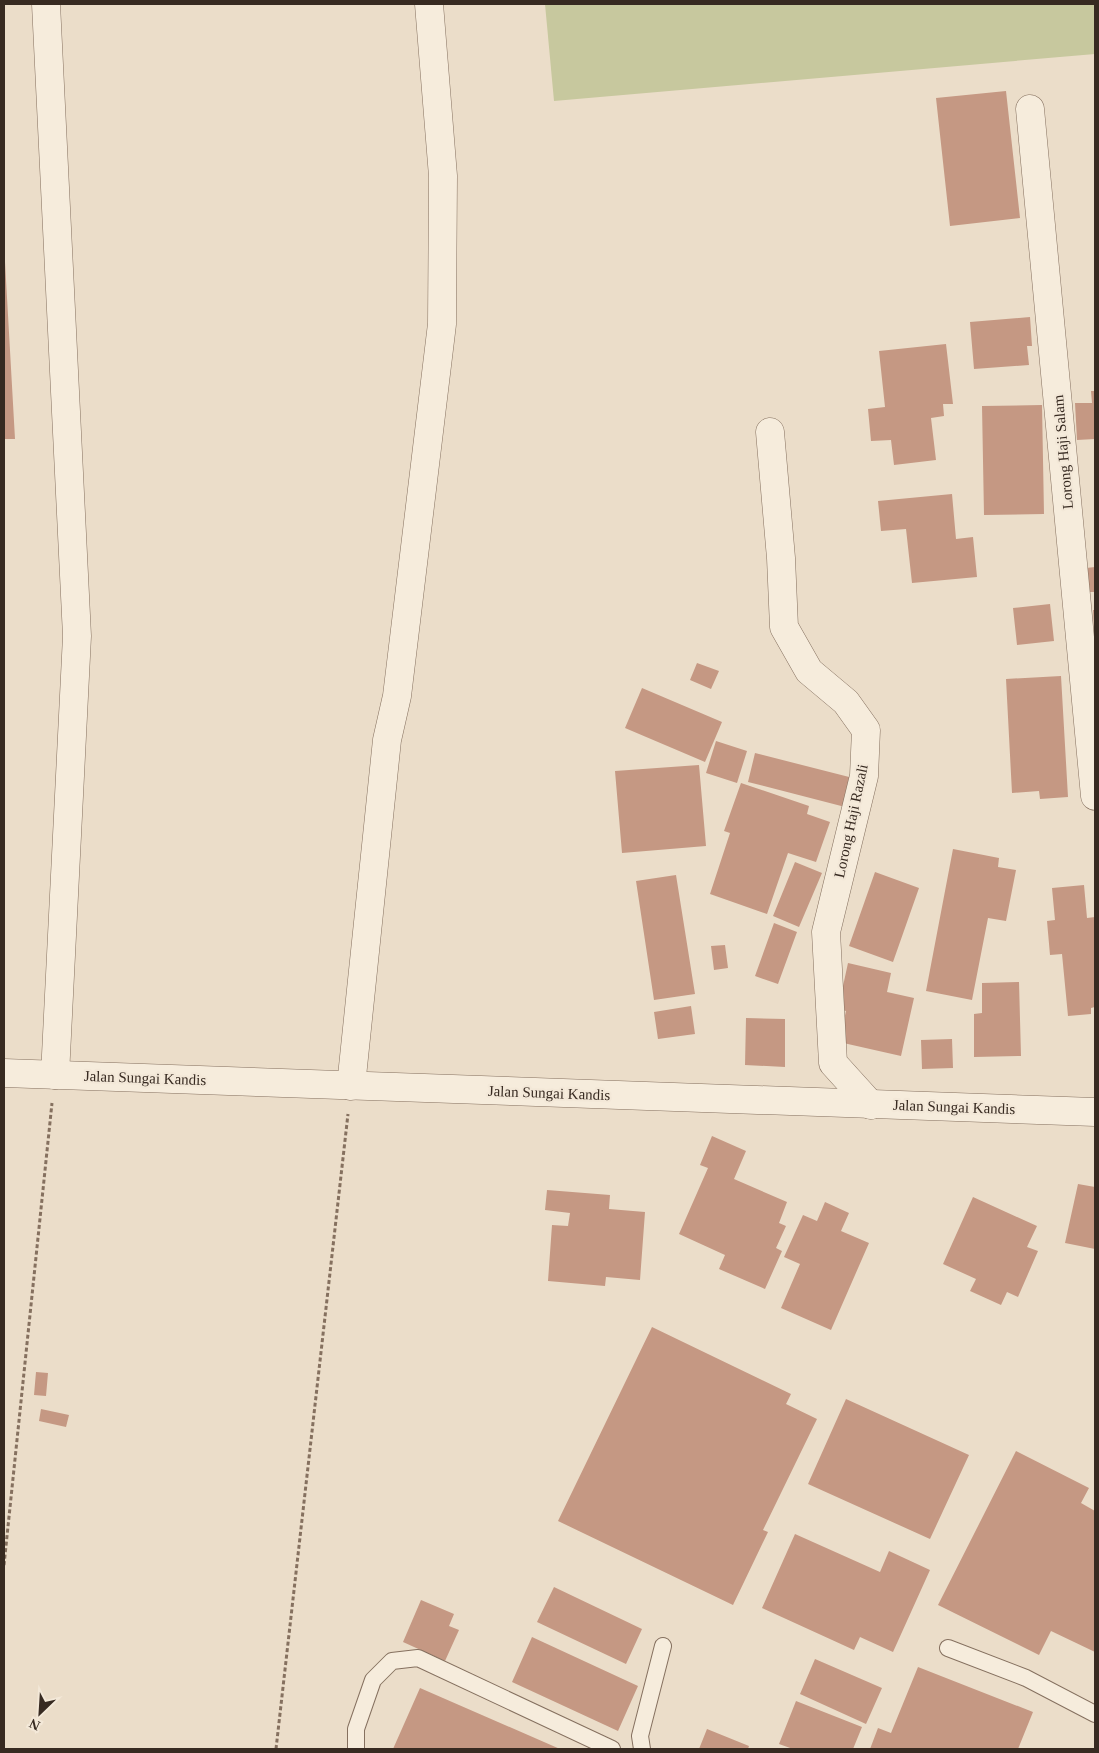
<svg xmlns="http://www.w3.org/2000/svg" width="1099" height="1753" viewBox="0 0 1099 1753" font-family="Georgia,serif">
<style>
.green{fill:#c7c89e}
.building{fill:#c59883}
.lines{fill:none;stroke-linecap:round;stroke-linejoin:round}
.service-casing{stroke:#85705f;stroke-width:18}
.minor-casing{stroke:#85705f;stroke-width:29}
.tertiary-casing{stroke:#85705f;stroke-width:29}
.path{stroke:#85705f;stroke-width:3;stroke-dasharray:4 2.5;stroke-linecap:butt}
.service{stroke:#f6ecdc;stroke-width:16}
.minor{stroke:#f6ecdc;stroke-width:28}
.tertiary{stroke:#f6ecdc;stroke-width:28}
.labels{text-anchor:middle;dominant-baseline:central;stroke-width:4.5;stroke-linejoin:round;paint-order:stroke}
.street-label{font-size:15px;fill:#372a21;stroke:#f3e8d8}
</style>
<rect width="100%" height="100%" fill="#ebddc9"/>
<path class="green" d="M545,4H1095V54L554,101Z"/>
<path class="building" d="M1006,91L1020,218L950,226L936,98Z
M4,262H5L15,439H4Z
M1030,317L1032,346H1027L1029,365L974,369L970,322Z
M946,344L953,404H943L944,416L931,418L936,460L894,465L891,440L871,441L868,409L885,407L879,351Z
M1091,391H1095V439L1077,440L1075,403H1092Z
M1042,405L1044,514L984,515L982,406Z
M952,494L956,539L973,537L977,577L912,583L906,529L881,531L878,501Z
M1095,567V592H1088L1086,568Z
M1050,604L1054,641L1017,645L1013,608Z
M1093,610H1095V628H1094Z
M697,663L719,671L711,689L690,680Z
M1061,676L1068,797L1040,799L1039,791L1012,793L1006,679Z
M642,688L722,722L705,762L625,728Z
M716,741L747,751L737,783L706,773Z
M755,753L857,779L849,808L748,782Z
M699,765L706,846L622,853L615,771Z
M741,783L809,806L807,814L830,822L816,862L788,853L767,914L710,894L730,833L724,831Z
M953,849L999,858L998,867L1016,870L1006,921L988,918L972,1000L926,991Z
M795,862L822,873L799,927L773,916Z
M875,872L919,888L893,962L849,946Z
M676,875L695,994L654,1000L636,881Z
M1084,885L1087,918L1095,917V1007L1091,1008V1014L1068,1016L1062,954L1050,955L1047,921L1055,920L1052,888Z
M774,923L797,932L778,984L755,976Z
M725,945L728,968L714,970L711,946Z
M848,963L891,973L887,992L914,998L901,1056L839,1042L846,1011L838,1009Z
M1019,982L1021,1056L974,1057V1014L982,1013V983Z
M691,1006L695,1034L658,1039L654,1012Z
M746,1018L785,1019V1067L745,1065Z
M952,1039L953,1068L922,1069L921,1040Z
M712,1136L746,1151L734,1179L787,1202L779,1223L786,1226L776,1248L782,1251L765,1289L719,1269L725,1255L679,1234L708,1168L700,1165Z
M1078,1184L1095,1187V1249L1065,1243Z
M547,1190L610,1195L609,1209L645,1212L640,1280L606,1277L605,1286L548,1281L552,1225L568,1226L570,1213L545,1210Z
M973,1197L1037,1226L1027,1247L1038,1251L1018,1297L1007,1292L1001,1305L970,1291L976,1279L943,1264Z
M825,1202L849,1213L841,1231L869,1243L831,1330L781,1308L800,1264L784,1257L803,1215L817,1221Z
M652,1327L791,1394L786,1404L817,1419L763,1530L768,1532L733,1605L558,1521Z
M36,1372L48,1373L46,1396L34,1395Z
M846,1399L969,1455L930,1539L808,1484Z
M41,1409L69,1415L66,1427L39,1421Z
M1016,1451L1089,1488L1081,1503L1095,1511V1652L1051,1631L1039,1655L938,1605Z
M795,1534L880,1572L889,1551L930,1570L893,1652L860,1637L854,1650L762,1608Z
M554,1587L642,1629L626,1664L537,1622Z
M421,1600L454,1614L449,1626L459,1630L445,1661L403,1642Z
M532,1637L638,1686L618,1731L512,1682Z
M815,1659L882,1688L866,1724L800,1694Z
M918,1667L1033,1712L1018,1749H870L878,1728L891,1733Z
M420,1688L560,1749H393Z
M796,1701L862,1727L853,1749H793L779,1744Z
M707,1729L749,1746L748,1749H699Z"/>
<g class="lines">
<defs>
<path id="service" d="M948,1648L1026,1678L1095,1714
M356,1749V1729L373,1680L392,1661L418,1658L612,1749
M642,1749L640,1736L663,1646"/>
<path id="minor" d="M46,4L77,636L55,1075
M1030,109L1095,796
M770,432L781,558L784,627L809,671L846,702L866,730L864,776L826,932L833,1063L871,1105
M351,1086L387,740L397,696L442,324L443,176L429,4"/>
<path id="tertiary" d="M4,1073L1095,1112"/>
</defs>
<use href="#service" class="service-casing"/>
<use href="#minor" class="minor-casing"/>
<use href="#tertiary" class="tertiary-casing"/>
<path class="path" d="M4,1565L52,1103
M276,1749L348,1114"/>
<use href="#service" class="service"/>
<use href="#minor" class="minor"/>
<use href="#tertiary" class="tertiary"/>
</g>
<g class="labels">
<g class="street-label">
<text transform="translate(1063 452) rotate(-95)">Lorong Haji Salam</text>
<text transform="translate(851 821) rotate(-78)">Lorong Haji Razali</text>
<text transform="translate(145 1078) rotate(2)">Jalan Sungai Kandis</text>
<text transform="translate(549 1093) rotate(2)">Jalan Sungai Kandis</text>
<text transform="translate(954 1107) rotate(2)">Jalan Sungai Kandis</text>
</g>
</g>
<rect width="1099" height="1753" fill="none" stroke="#372a21" stroke-width="10"/>
<g transform="translate(40 1713) rotate(205)" stroke="#f3e8d8" stroke-width="4" paint-order="stroke">
<path d="M0-4L9 19L0 12L-9 19Z" fill="#372a21"/>
<text y="-8" font-size="14" font-weight="bold" text-anchor="middle" fill="#372a21">N</text>
</g>
</svg>
